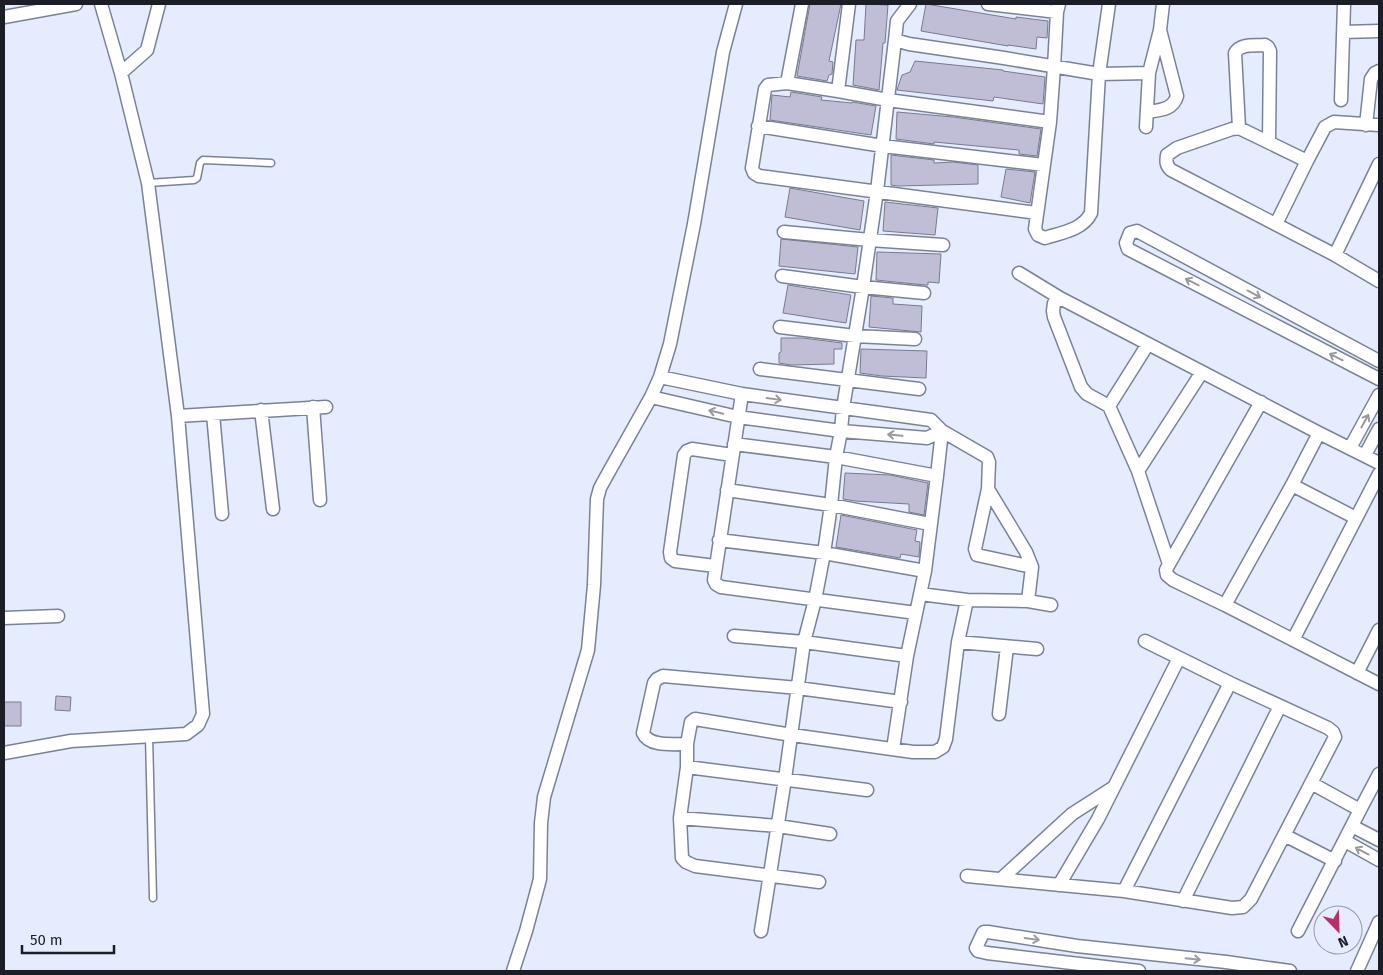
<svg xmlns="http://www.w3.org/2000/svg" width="1383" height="975" viewBox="0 0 1383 975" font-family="'Fira Sans',sans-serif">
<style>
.building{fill:#bfbed6;stroke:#7a7a8f}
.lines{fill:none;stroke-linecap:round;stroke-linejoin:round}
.service-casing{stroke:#7a8296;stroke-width:9}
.minor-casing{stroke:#7a8296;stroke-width:15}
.service{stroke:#fff;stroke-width:6}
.minor{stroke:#fff;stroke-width:12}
.oneway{stroke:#989a9d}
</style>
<rect width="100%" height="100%" fill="#e4ecfe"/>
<path class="building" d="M810,4H841L829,61L833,62L832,74L829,75L827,81L797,76Z
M866,4L888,5L885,43H883L879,90L853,85L856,40H864Z
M926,4L1016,19V17L1048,21L1047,38L1037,37L1036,49L1008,45V46L921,31Z
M915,61L1003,70V71L1045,77L1043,104L994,97L993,101L897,90L902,75L910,72Z
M791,92L822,97L821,100L852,103V102L876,106L871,135L770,120L772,95L790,97Z
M897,112L953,117L1041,129L1037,156L1019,154V150L934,142V144L896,139Z
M891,155L934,160V163L953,162L978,165V184L898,186L891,185Z
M1006,169L1035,172L1030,203L1001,197Z
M790,188L864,201L860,230L785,217Z
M885,202L938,208L935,235L883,231Z
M781,239L858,247L855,274L779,266Z
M877,252L941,254L939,283L928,282V285H925L876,280Z
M788,285L851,295L846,323L783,313Z
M871,296L893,298V304L922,306L921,332L869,327Z
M781,338H803L842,343V349H834V364L791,365L779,363V353L781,352Z
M861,349L927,351L926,378L882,376L860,373Z
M845,473L890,475L928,483L924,515L909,512V504L855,501L843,499Z
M841,515L917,530L915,541L920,542L919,557L901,554L900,558L836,547Z
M56,696L71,697L70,711L55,710Z
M4,702H21V726H4Z"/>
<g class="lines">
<defs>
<path id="service" d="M148,183L194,180L197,178L200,163L203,160L271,163
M149,736L153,898"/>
<path id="minor" d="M101,4L121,73
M988,4L1057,12
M1059,4L1057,12L1054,67L1050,122L1035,229L1038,235L1045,238C1060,233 1083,230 1091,213L1099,74L1109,4
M4,17L76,4
M1343,32L1379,31
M895,40L897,21L910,4
M787,83L802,4
M838,91L849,4
M1341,100L1344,4
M1147,112C1160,110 1173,110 1177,96L1160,30
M1366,125L1371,79L1375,73L1379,71
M758,126L883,146L1044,165
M1146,127L1149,73L1160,30L1163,4
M1239,128L1235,53C1241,43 1254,46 1265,45L1268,47L1270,51L1269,142
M1307,161L1325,127L1334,122L1379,125
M1037,213L759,176L754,173L752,168L765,89L768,85L787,83L838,91L888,100L1050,122
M1276,224L1307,161L1239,128L1232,129L1177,148L1167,155C1166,162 1166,165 1171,170L1335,255L1379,281
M784,232L870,240L943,245
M1335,255L1379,164
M1019,273L1060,298L1319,433L1379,463
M782,276L863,287L924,293
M1060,298L1054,303L1053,311L1054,317L1081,387L1087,394L1109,406
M780,327L855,336L915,339
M1148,344L1109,406L1138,471L1169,564L1166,570L1167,575L1173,580L1225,605L1379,684
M1379,361L1137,231L1130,233L1126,243L1128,249L1379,379
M760,369L919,389
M660,377L742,394L931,420L942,431L987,457L989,462L988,489L1026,552L1032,567L1028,601
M742,394L714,580L716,584L721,587L916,613
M651,397L738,417L841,431L927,438L942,431
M313,407L320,500
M261,410L273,509
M213,414L222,514
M178,416L326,407
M734,444L836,457L937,476
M1350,448L1379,395
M1365,455L1379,429
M1138,471L1202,372
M1292,485L1356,518
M988,489L975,549L977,555L1032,567
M727,490L831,505L930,524
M719,540L824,553L925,571
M1169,564L1261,402
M715,566L675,561L671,558L670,552L684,455L687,451L692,449L732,455
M920,594L967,600L1028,601L1051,605
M1225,605L1292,485L1319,433
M4,618L58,616
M734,636L804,642L907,656
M1293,640L1379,474
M958,642L1037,649
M1357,673L1379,630
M999,714L1007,647
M687,744C673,744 649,747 643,733L654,683L657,679L663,676L798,688L901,702
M893,749L907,656L925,571L937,476L942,431
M4,753L71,741L186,734L198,725L203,714L178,416L148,183L121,73L147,50L159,4
M687,767L867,790
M1311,783L1360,810L1379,774
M680,818L778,826L830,834
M1352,826L1379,840
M1284,835L1335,861
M1345,841L1379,860
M967,876L1124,891L1232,908L1243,907L1251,899L1335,737L1333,732L1328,728L1230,683L1145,641
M1001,879L1072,814L1114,787
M819,882L695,866L686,862L682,858L680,818L687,767V744L691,722L695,719L792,735L913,752H935L943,747L946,739L958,642L967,600
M1059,885L1098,819L1179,658
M1124,891L1230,683
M1183,901L1280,706
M761,931L785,779L804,642L815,600L824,553L831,505L836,457L841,431L843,408L863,287L877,191L895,40L909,44L1004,58L1099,74L1149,73
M1298,931L1360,810
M513,971L526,931L540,879L541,823L544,797L588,650L594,585L597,499L600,488L606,477L651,397L660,377L670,344L694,224L723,52L736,4
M1139,971L987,953L978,951L976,948L983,933L984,932H988L1077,946L1226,962L1290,971
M1357,971L1379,922"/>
</defs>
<use href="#service" class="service-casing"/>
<use href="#minor" class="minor-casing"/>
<use href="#service" class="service"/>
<use href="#minor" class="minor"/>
</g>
<defs><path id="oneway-shaft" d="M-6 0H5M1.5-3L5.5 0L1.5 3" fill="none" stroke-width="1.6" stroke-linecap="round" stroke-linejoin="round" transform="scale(1.25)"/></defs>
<g class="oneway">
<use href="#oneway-shaft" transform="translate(1192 282) rotate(-153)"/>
<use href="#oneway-shaft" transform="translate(1254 294) rotate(28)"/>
<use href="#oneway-shaft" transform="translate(1336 357) rotate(-153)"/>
<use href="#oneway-shaft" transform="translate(774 399) rotate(8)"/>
<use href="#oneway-shaft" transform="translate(716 412) rotate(-167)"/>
<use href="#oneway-shaft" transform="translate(1365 421) rotate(-61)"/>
<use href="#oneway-shaft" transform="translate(895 435) rotate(-175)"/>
<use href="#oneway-shaft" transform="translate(1362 851) rotate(-152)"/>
<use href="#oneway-shaft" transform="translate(1032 939) rotate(8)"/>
<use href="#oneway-shaft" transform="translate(1193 959) rotate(6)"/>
</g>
<rect width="1383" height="975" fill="none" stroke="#1b1e26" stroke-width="10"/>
<g transform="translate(1338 930) rotate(157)"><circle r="24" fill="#e4ecfe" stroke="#949aa8"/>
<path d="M0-4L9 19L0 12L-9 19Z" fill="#ba2f69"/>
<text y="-8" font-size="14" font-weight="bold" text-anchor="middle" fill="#1b1e26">N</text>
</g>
<path d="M22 945v8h92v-8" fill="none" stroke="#1b1e26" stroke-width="2.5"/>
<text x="30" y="945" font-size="15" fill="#1b1e26" stroke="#e4ecfe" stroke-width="4" paint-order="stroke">50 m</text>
</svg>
